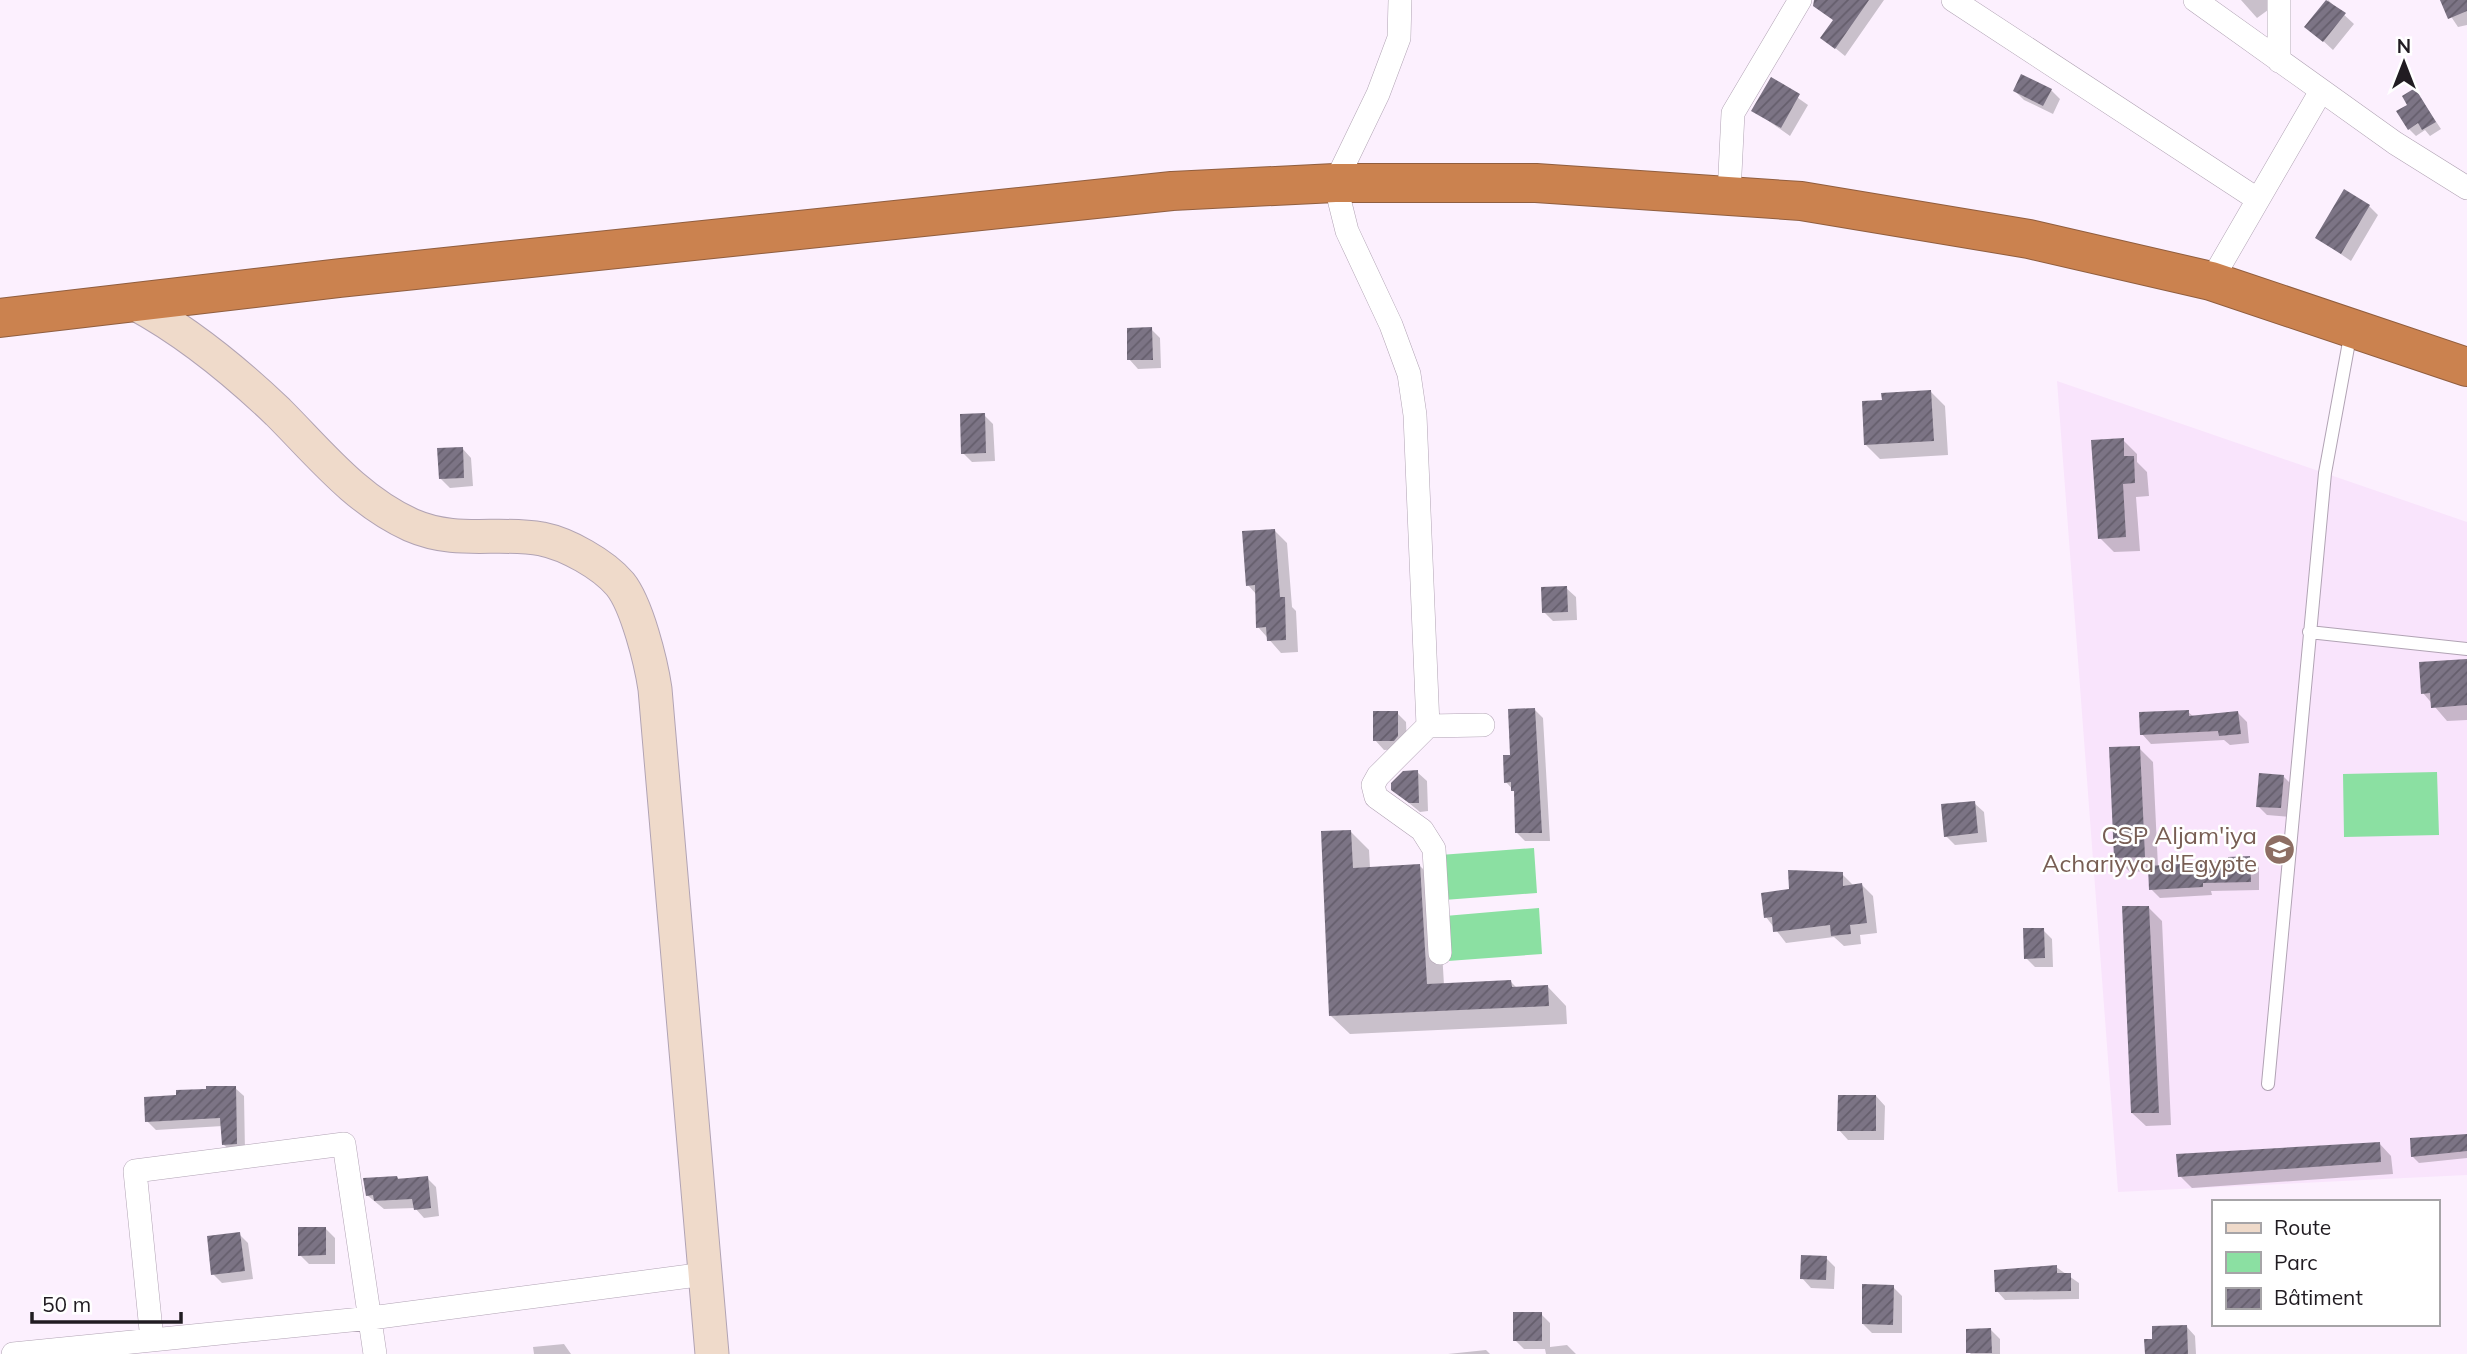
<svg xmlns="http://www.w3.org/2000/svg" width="2467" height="1354" viewBox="0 0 2467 1354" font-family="Mulish,sans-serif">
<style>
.built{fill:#f9e4fc}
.park{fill:#8be0a2}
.shadow{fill:#0003}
.building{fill:url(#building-hatch)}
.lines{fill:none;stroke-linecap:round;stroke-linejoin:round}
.lane-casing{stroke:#b1a3b4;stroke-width:14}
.street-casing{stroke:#b1a3b4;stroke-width:24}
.secondary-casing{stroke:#b1a3b4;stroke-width:35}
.highway-casing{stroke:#905e3f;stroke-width:40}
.lane{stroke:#fff;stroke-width:12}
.street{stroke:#fff;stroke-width:23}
.secondary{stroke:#efdaca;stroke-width:33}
.highway{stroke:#cb824f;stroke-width:38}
.labels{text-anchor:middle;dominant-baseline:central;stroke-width:5;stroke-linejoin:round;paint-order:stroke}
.education-label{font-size:24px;fill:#785e54;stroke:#fff;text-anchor:end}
</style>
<defs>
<pattern id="building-hatch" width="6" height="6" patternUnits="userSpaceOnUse" patternTransform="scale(1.75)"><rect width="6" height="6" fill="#7c7485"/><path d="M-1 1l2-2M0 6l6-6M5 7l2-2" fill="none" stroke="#655e6c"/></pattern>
</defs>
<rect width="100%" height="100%" fill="#fcf0fe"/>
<path class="built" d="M2057,381L2467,522V1175L2118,1192Z"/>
<path class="park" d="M2437,772L2439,835L2344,837L2343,774Z
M1534,848L1537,893L1444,900L1440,855Z
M1539,908L1542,954L1448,961L1445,916Z"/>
<path class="shadow" d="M1836,0H1884L1845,56L1823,38L1835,22L1827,14Z
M2241,0H2267L2268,10L2257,18Z
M2328,0L2354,24L2333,50L2307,26Z
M2440,0H2467V25L2458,27Z
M1771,79L1808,105L1790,136L1753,110Z
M2051,90L2060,99L2053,114L2024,100L2015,91Z
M2415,90L2441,129L2430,136L2425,130L2416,136L2409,129V105Z
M2369,206L2378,215L2351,261L2317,238Z
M1151,329L1160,338L1161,368L1138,369L1129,359Z
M1931,392L1945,406L1948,455L1880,459L1866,445L1884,401Z
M984,415L993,424L995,461L972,462L963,453Z
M2123,440L2137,454V462L2147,472L2149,496L2136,497L2140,551L2114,552L2100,538Z
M462,448L471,458L473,486L450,488L440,478Z
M1274,530L1287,543L1292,607L1296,611L1298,652L1281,653L1258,627L1257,595L1248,585Z
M1566,588L1576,597L1577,620L1553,621L1544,612Z
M2467,661V720L2447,721L2423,693Z
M1534,709L1543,718L1550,841H1525L1517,833L1516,793L1506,782L1512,756Z
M2188,712L2194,717L2238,713L2247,722L2249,743L2230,745L2224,740L2151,744L2142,734Z
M1397,713L1406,722L1407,746L1403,749L1384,750L1375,740Z
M2139,748L2153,762L2158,867L2230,862L2250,858L2259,867V890L2211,891L2212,895L2160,898L2151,889L2150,871L2130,872L2116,858Z
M1417,772L1427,781L1428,811L1420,812L1393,790Z
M2284,777L2293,786L2290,817L2267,815L2258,806Z
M1974,803L1984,812L1987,842L1955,845L1946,836Z
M1350,831L1369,850L1370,868L1420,866L1438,884L1444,985L1511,982L1517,988L1548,987L1566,1006L1567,1024L1350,1034L1331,1016Z
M1842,874L1854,886L1862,885L1873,896L1877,933L1860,935L1861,944L1844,946L1834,937L1786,943L1766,917Z
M2149,908L2162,921L2171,1125L2146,1126L2132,1113Z
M2043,930L2052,939L2053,967H2035L2026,958Z
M235,1088L244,1096L245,1152L233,1153L224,1145L223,1126L156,1130L147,1121L178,1097Z
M1876,1096L1885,1106L1884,1140H1848L1839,1130Z
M2467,1136V1158L2419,1163L2413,1157Z
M2379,1143L2391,1156L2393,1174L2192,1188L2180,1176Z
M427,1178L436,1187L439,1216L424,1218L415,1208L384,1209L367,1195L365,1179Z
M325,1228L335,1238V1264H309L300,1255Z
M239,1234L248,1243L253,1279L222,1283L213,1274Z
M1826,1258L1835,1267L1834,1289L1811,1288L1802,1278Z
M2056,1267L2079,1283V1299L2005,1300L1997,1291Z
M1893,1287L1902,1296V1333H1872L1863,1324Z
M1541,1314L1550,1323V1347L1567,1345L1576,1354H1546L1545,1349H1524L1515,1340Z
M2186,1326L2195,1336L2196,1354H2147L2154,1341Z
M1991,1330L2000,1339V1354H1970Z
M564,1344L571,1354H534L533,1347Z
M1486,1350L1490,1354H1448Z"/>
<path class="building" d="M1814,0H1869L1835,49L1820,38L1833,20L1813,6Z
M2326,0L2346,13L2323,42L2304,27Z
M2440,0H2467V11L2448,19Z
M2021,74L2052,89L2043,106L2013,91Z
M1771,77L1800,94L1781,128L1751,111Z
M2415,88L2436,122L2422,130L2418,123L2408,130L2396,111L2407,105L2402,96Z
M2344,189L2370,205L2341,254L2315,238Z
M1152,327L1153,360H1127V328Z
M1931,390L1934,441L1864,445L1862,401L1882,400L1881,393Z
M985,413L986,453L961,454L960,414Z
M2124,438V456H2134L2135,483L2123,484L2126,537L2098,539L2091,440Z
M463,447L464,478L439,479L437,448Z
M1275,529L1280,597H1285L1286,640L1267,641L1266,627L1256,628L1255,585L1246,586L1242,531Z
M1567,586L1568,612L1542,613L1541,587Z
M2467,659V705L2431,708L2430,693L2421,694L2419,662Z
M1535,708L1542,833H1515L1514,791H1511V782L1504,783L1503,755H1510L1508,709Z
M2189,710V716L2238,711L2241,734L2219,736L2218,731L2140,735L2139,712Z
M1373,711H1398V736L1394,741H1373Z
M2140,746L2145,857L2114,858L2109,747Z
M1418,770L1419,803H1409L1391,790V783L1403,771Z
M2259,773L2284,775L2281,808L2256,807Z
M1975,801L1978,833L1944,837L1941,804Z
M1351,830L1353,868L1420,864L1427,984L1511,980L1512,987L1548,985L1549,1006L1329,1016L1321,831Z
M2250,856L2251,882L2203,883V887L2149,890L2148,866L2228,861V857Z
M1788,870L1843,872V886L1862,883L1867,923L1850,925L1851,934L1831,936L1830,925L1773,932L1772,917L1764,918L1761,893L1789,889Z
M2122,906H2149L2159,1113H2131Z
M2023,928H2044L2045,958L2024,959Z
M206,1086H236L237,1144L222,1145L220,1118L145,1122L144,1097L176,1095V1090L206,1089Z
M1838,1095H1876V1131H1837Z
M2467,1134V1151L2411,1157L2410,1138Z
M2380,1142L2381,1162L2178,1177L2176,1154Z
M397,1176L398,1179L428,1176L431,1208L414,1210L412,1199L374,1201L373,1195L366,1196L363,1178Z
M298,1227H326V1255L298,1256Z
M240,1232L245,1271L211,1275L207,1236Z
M1801,1255L1827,1256L1826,1280L1800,1279Z
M2057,1265V1273H2071V1291L1995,1292L1994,1270Z
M1862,1284L1894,1285L1893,1325L1862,1324Z
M1513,1312H1542V1341H1513Z
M2187,1325L2188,1354H2145L2144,1339H2152V1326Z
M1991,1328L1992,1353H1966V1329Z"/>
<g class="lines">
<defs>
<path id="lane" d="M2309,632L2467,649
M2268,1084L2325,473L2351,331"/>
<path id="street" d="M1400,0L1399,38L1378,94L1335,183L1347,231L1391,325L1409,374L1415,415L1428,726L1378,776L1373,785L1376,797L1422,830L1434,849L1440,953
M1953,0L2257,199
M2195,0L2395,143L2467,188
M2279,0V61
M1729,194L1733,113L1800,0
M2211,281L2321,91
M1428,726L1483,725
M152,1340L135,1171L344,1144L375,1354
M13,1354L371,1318L705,1274"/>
<path id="secondary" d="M134,303C188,332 234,370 278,412C319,453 356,500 411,525C457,545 496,531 542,539C567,544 603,564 620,584C637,605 651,662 655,689L712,1354"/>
<path id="highway" d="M0,318L340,278L1172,191L1335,183H1536L1801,201L2029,239L2211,281L2467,367"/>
</defs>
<use href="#lane" class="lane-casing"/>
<use href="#street" class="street-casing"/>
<use href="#secondary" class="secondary-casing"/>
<use href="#highway" class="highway-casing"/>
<use href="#lane" class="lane"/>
<use href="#street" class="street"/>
<use href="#secondary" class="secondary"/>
<use href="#highway" class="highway"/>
</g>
<defs>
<symbol id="school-disc" viewBox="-11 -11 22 22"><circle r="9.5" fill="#8d6e63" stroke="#fff"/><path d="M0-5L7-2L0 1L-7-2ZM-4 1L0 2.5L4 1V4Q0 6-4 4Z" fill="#fff"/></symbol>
</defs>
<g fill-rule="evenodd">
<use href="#school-disc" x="2262" y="832" width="35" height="35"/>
</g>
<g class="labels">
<g class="education-label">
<text x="2257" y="835">CSP Aljam'iya<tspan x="2257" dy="28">Achariyya d'Egypte</tspan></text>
</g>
</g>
<rect x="2212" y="1200" width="228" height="126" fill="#ffffff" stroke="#a6a4a7" stroke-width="2"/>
<rect x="2226" y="1223" width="35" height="10" fill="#efdaca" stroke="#a6a4a7" stroke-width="2"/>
<text x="2274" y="1235" font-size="21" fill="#211c22">Route</text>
<rect x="2226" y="1252" width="35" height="21" fill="#8be0a2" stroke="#a6a4a7" stroke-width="2"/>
<text x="2274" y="1270" font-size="21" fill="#211c22">Parc</text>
<rect x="2226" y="1288" width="35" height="21" fill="url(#building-hatch)" stroke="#a6a4a7" stroke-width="2"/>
<text x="2274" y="1305" font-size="21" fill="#211c22">Bâtiment</text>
<g transform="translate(2404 63)" stroke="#ffffff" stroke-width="5" paint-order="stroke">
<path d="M0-5L12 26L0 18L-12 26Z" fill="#211c22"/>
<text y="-10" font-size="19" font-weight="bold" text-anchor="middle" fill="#211c22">N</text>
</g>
<path d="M32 1312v10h149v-10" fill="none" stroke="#211c22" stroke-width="3.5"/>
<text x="42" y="1312" font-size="21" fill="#211c22" stroke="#ffffff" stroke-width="5" paint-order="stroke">50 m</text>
</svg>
